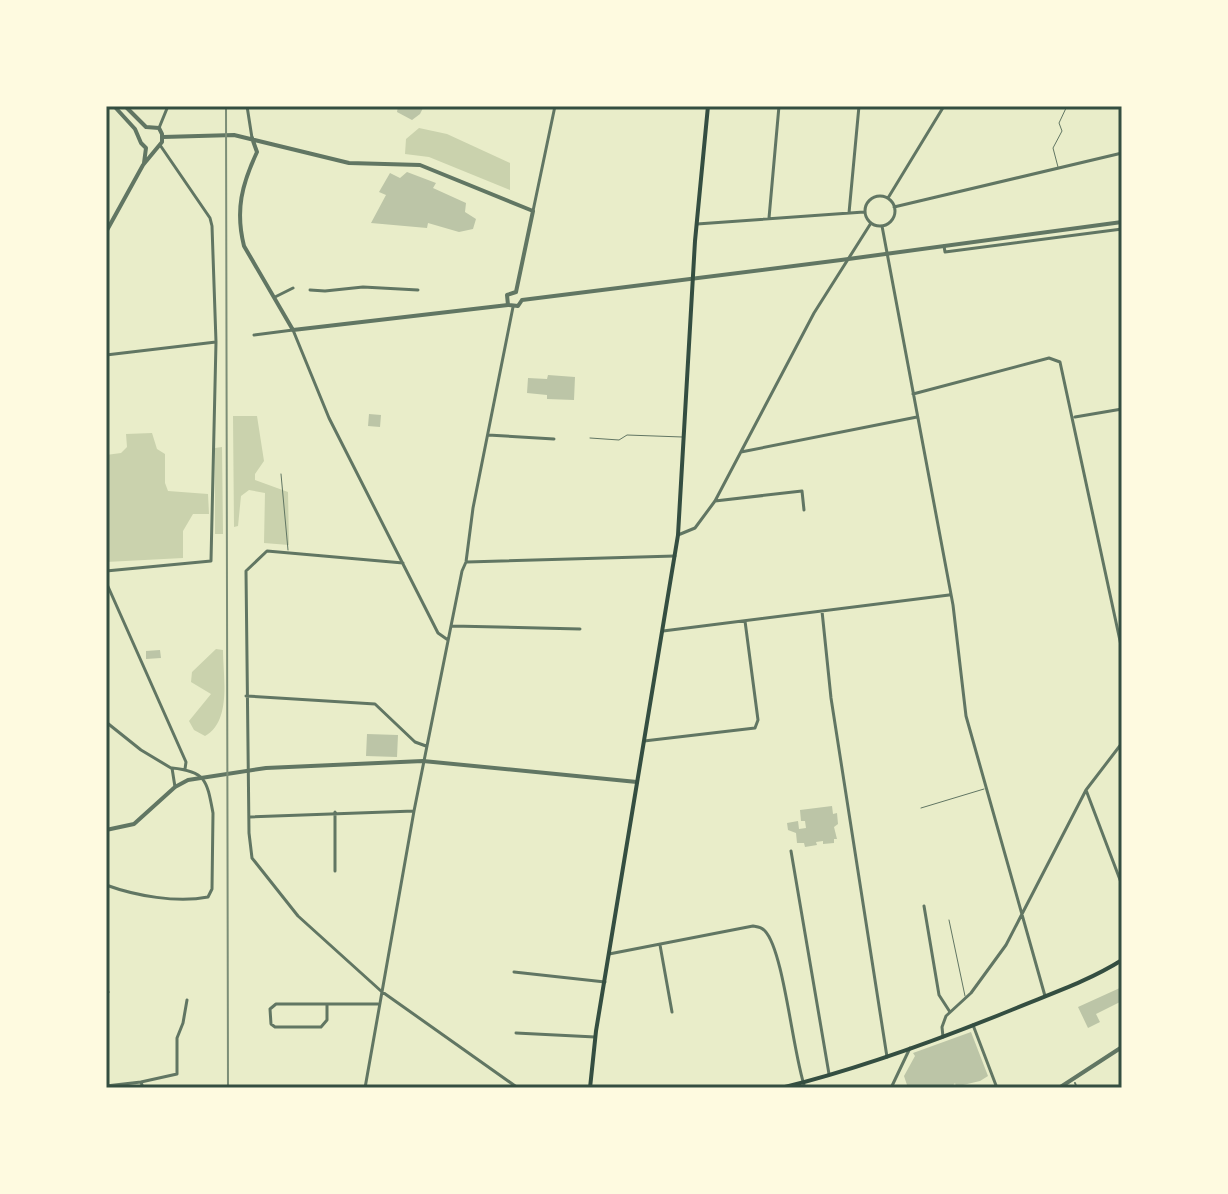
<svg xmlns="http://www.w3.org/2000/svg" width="1228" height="1194" viewBox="0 0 1228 1194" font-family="Roboto,sans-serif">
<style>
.green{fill:#cad2ad}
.building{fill:#bcc5a7}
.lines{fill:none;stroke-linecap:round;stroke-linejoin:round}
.service{stroke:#617663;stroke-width:1}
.pedestrian{stroke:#617663;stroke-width:2}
.minor{stroke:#617663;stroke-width:3}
.tertiary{stroke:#617663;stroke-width:4}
.secondary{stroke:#344e41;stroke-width:4}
.rail{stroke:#7c8e77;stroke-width:2}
.neatline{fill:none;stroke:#344e41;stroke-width:3}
</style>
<rect width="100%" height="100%" fill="#e9edc9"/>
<path class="green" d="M419,128L447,134L510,163V190L429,157L405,154L406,139Z
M233,416H257L264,461L255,474V480L288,492L289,545L264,543L265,493L249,490L241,496L238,526L234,527Z
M152,433L157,449L165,454V483L168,491L208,494L209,514H193L183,531V558L106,562V455L121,453L127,447L126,434Z
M222,447L223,534H215V448Z
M216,649L223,650C223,676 232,721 205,736L194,730L189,721L211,694L191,682L192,672Z"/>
<path class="building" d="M398,106H424L420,114L412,120L397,112Z
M407,172L436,183L433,188L466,203L465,212L476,219L473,229L459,232L428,223L427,228L371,223L386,195L379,192L390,173L400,178Z
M548,375L575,377L574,400L547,399V395L527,393L528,378L547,379Z
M369,414L381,415L380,427L368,426Z
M160,650L161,658L146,659V651Z
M367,734L398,735L397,757L366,756Z
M832,806L833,814L837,813L838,824L834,827L837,839H834V843L823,844V841L816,842L817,845L805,847L804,843H797L796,833L788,830L787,823L798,821L799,829L806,828L805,821H801L800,810Z
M1122,987V1001L1096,1014L1100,1022L1088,1028L1078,1007Z
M971,1032L988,1076L980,1081L963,1085L956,1086L955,1083L951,1088H917L907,1085L904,1076L915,1056L913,1053Z"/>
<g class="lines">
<path class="service" d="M1058,167L1053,148L1062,131L1059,123L1067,106
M590,438L619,440L627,435L682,437
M281,474L288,550
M921,808L984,789
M949,920L965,996"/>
<path class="pedestrian" d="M1075,1083L1077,1088"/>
<path class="minor" d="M247,106L252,138
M688,106L707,107
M159,128L168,106
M865 211a15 15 0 1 1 30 0a15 15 0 1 1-30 0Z
M888,198L944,106
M894,207L1122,153
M533,211L555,106
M849,213L859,106
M769,218L779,106
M697,224L864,212
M882,226L953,605L966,716L1045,996
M944,246L945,252L1122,229
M310,290L325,291L363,287L418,290
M275,297L293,288
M254,335L293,330L329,418L438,633L448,640
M106,355L216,342
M913,394L1049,358L1060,362L1122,650
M1075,417L1122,409
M488,435L554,439
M741,452L917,417
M715,501L802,491L804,510
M678,535L695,528L715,501L814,313L871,223
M467,562L675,556
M403,563L267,551L246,571L249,833L252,858L298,916L381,991L518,1088
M106,571L211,561L216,342L212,226L210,218L160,145
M106,582L186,762L185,769
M822,611L831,698L887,1057
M452,626L580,629
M663,631L949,595
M246,696L375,704L415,742L426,746
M106,722L141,750L171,768
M644,741L755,728L758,720L745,621
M1086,790L1122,885
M335,812V871
M250,817L414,811
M791,851L829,1074
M106,885C136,896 177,903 208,897L212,889L213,813C207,781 206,771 172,768L175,787
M924,906L939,995L950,1012
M660,945L672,1012
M609,954L753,926C759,927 761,927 765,931C784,951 793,1055 805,1088
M514,972L605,982
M106,988L108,992
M327,1004V1020L321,1027H275L271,1024L270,1009L276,1004H378
M973,1025L997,1088
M516,1033L595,1037
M943,1037L942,1027L946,1016L971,993L1006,945L1086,790L1122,743
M141,1082L177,1074V1038L183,1023L187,1000
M106,1086L141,1082L143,1088
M365,1088L414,811L462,571L466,562L473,508L513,307
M891,1088L910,1048"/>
<path class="tertiary" d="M114,106L135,129L141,143L146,148L144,163
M125,106L146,127
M163,137L234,135L349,163L420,165L533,211L516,292
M252,138L257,152C242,184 235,210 244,246L293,330L508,305
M106,232L143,165L162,142V134L159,128L146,127
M522,300L841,260L1122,222
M508,305L507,295L516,292
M509,305L518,306L522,300
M106,830L134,824L175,787L188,780L266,768L423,761L637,782
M1059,1088L1122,1047"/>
<path class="secondary" d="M590,1088L596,1031L678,535L695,241L708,106
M781,1088C859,1069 935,1041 1009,1011C1047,995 1087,982 1122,960"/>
<path class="rail" d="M226,106L228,1088"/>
</g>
<rect width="1228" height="1194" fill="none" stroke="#fefae0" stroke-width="216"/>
<rect x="108" y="108" width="1012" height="978" class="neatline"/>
</svg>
